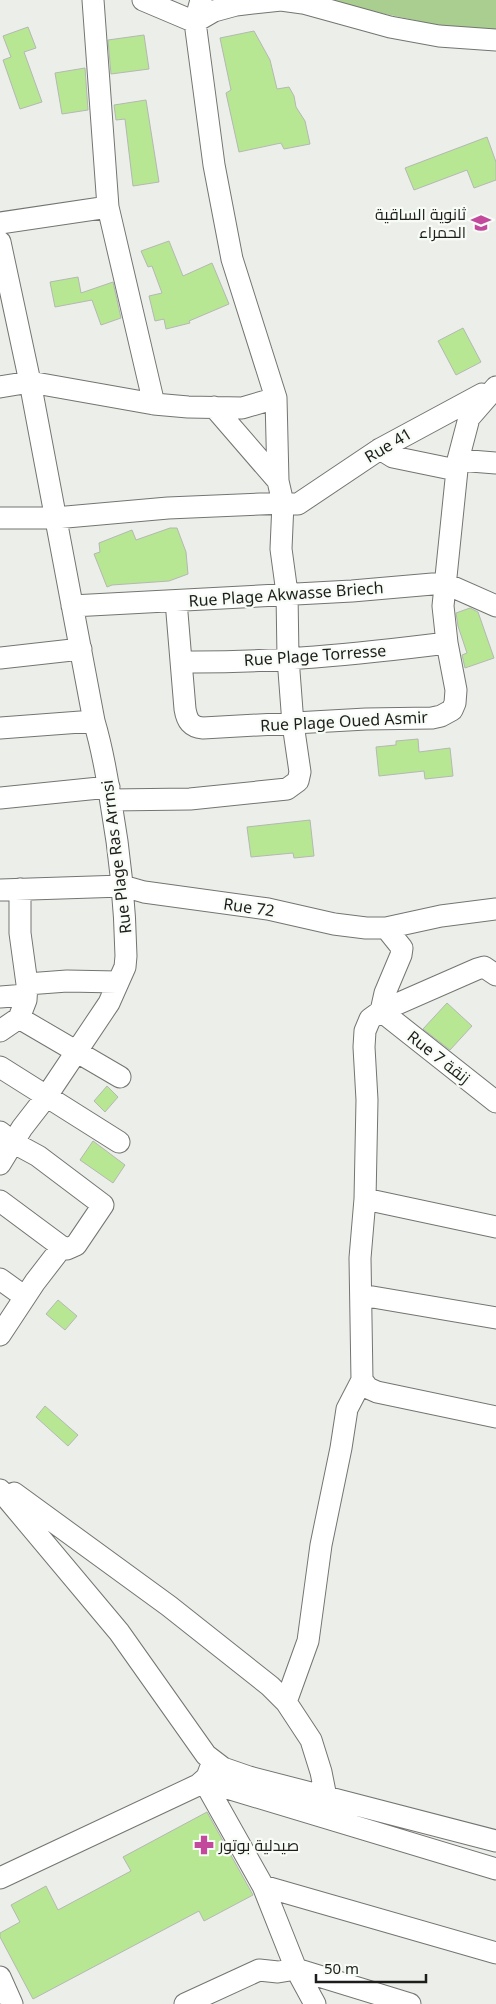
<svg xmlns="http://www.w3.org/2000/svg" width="496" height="2004" viewBox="0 0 496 2004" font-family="'Noto Sans',Cairo,sans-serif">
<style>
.green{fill:#aace90}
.building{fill:#b8e793;stroke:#b4b8b2}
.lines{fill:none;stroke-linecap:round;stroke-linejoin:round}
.minor-casing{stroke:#727570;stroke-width:23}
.minor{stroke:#fff;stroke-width:21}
.labels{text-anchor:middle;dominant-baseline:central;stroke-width:4.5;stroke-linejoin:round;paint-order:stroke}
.poi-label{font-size:16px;fill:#1d1e1c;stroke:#f8fcf6;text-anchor:end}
.street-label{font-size:16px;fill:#1d1e1c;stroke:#f8fcf6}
</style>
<rect width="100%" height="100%" fill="#ebeee9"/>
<path class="green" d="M318,0H496V31L433,24Z"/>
<path class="building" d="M28,27L36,48L24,52L42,102L20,109L3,60L11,57L3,36Z
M254,31L270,60L277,89L289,87L294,96L296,107L305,121L310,144L284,149L281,143L239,152L226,93L231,90L220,38Z
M144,35L149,69L111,74L108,40Z
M85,68L88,110L62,114L55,73Z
M146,100L159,182L133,186L125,119L116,120L114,105Z
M487,137L496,162V180L474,188L467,170L414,190L405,168Z
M169,241L183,276L212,263L229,304L189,321L190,323L166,329L164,319L155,321L149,296L162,293L152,266L148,267L141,251Z
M78,277L81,293L113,282L121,318L101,325L92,300L55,307L50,282Z
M463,328L481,362L456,375L438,341Z
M170,528H177L186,552L188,574L169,581L112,585L107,587L94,554L100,552L99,543L132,530L136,540Z
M470,608L478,612L494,658L465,668L462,655L467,653L458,626L456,613Z
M418,739L419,752L450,748L453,776L425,779L424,771L379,776L376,747L396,745V741Z
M310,820L314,856L294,858L293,853L251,857L247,827Z
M447,1003L472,1026L450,1050L423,1029Z
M107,1086L118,1097L105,1112L94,1101Z
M93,1141L125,1165L113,1183L80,1160Z
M58,1300L77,1316L65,1330L46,1314Z
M45,1406L78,1435L68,1446L36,1417Z
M207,1812L253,1895L204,1921L199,1911L33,1999L0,1937V1933L20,1922L11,1905L46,1886L58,1910L131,1871L123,1857Z"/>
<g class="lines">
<defs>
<path id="minor" d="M93,0L108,207L154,404
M143,0L195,22L214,11L236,5L281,0L303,3L390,27L439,36L496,40
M0,223L108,207
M0,242L30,382L94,721C102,748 107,776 111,803C120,854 125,905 126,956L125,967L109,1003L46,1097L22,1128L0,1164
M0,387L30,382L154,404L188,407L242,408L276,398
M214,407L278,481
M380,449L393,457L456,470
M458,460L496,463
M0,518H55L168,508L283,503L298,504L380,449L482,394
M176,601L185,709C187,721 191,727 203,728L366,719L432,718L441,716L452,710L455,703L456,690L447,643L443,606L458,460L469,418L496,387
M72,606L352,591L444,583L496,606
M0,658L81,649
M182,662C271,663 359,654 447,643
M0,728L94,721
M0,798L109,787
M111,800L190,799L287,789L298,781L300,772L293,724L288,658L287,593L281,549L283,503L278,481L276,398L232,259L214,165L195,22L201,0
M0,890L123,886L144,892L268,909L334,924L366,928H386L441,916L496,909
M386,928L402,948L401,955L385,993L381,1011L496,1102
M27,984L67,981L117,982
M0,997L26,995
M19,1018L120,1077
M0,1031L19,1018L26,1000L27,984L20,933V889
M0,1067L119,1142
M0,1132L14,1143L38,1156L103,1205L76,1245L67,1249L62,1247L35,1282L0,1335
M365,1199L367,1100L364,1047L365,1031L370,1019L381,1011L477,969L484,967L496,975
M0,1201L62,1247
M496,1227L365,1199L360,1258L362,1380L368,1388L377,1392L496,1417
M0,1279L25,1297
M361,1295L496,1318
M0,1490L119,1632L206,1755L223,1768L249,1777L496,1841
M14,1493L169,1606L270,1686L286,1702L311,1740L321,1772L326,1797
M286,1702L308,1641L321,1545L341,1448L347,1409L362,1380
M204,1781L496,1869
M204,1781L263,1886L296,1969L315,2004
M0,1878L198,1785L207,1777L210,1769
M263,1886L496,1953
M0,1977L12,2004
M185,2004L259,1970L278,1972L296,1969L410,2004"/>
</defs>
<use href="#minor" class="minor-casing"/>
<use href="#minor" class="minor"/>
</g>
<defs>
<symbol id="school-bare" viewBox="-9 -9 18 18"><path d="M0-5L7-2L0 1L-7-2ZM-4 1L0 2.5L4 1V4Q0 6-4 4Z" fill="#c3499c" stroke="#f8fcf6" stroke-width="2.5" paint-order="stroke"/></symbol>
<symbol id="pharmacy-bare" viewBox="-9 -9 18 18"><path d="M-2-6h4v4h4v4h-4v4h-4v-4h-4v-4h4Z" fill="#c3499c" stroke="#f8fcf6" stroke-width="2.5" paint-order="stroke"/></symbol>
</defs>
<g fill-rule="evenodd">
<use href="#school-bare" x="467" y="209" width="28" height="28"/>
<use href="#pharmacy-bare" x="190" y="1831" width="28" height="28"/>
</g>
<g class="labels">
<g class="poi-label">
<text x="466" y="214">ثانوية الساقية<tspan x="466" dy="18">الحمراء</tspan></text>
<text x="219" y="1845" text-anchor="start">صيدلية بوتور</text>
</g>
<g class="street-label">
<text transform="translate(388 445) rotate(-31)">Rue 41</text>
<text transform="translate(286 594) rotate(-4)">Rue Plage Akwasse Briech</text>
<text transform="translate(315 655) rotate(-4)">Rue Plage Torresse</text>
<text transform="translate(344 721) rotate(-3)">Rue Plage Oued Asmir</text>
<text transform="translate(116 857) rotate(-97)">Rue Plage Ras Arrnsi</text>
<text transform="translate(249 907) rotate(8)">Rue 72</text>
<text transform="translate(439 1057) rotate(38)">Rue 7 زنقة</text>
</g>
</g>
<path d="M316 1974v8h110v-8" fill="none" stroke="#1d1e1c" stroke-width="2.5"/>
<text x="324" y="1974" font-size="15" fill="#1d1e1c" stroke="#f8fcf6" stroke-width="4" paint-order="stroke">50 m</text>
</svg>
